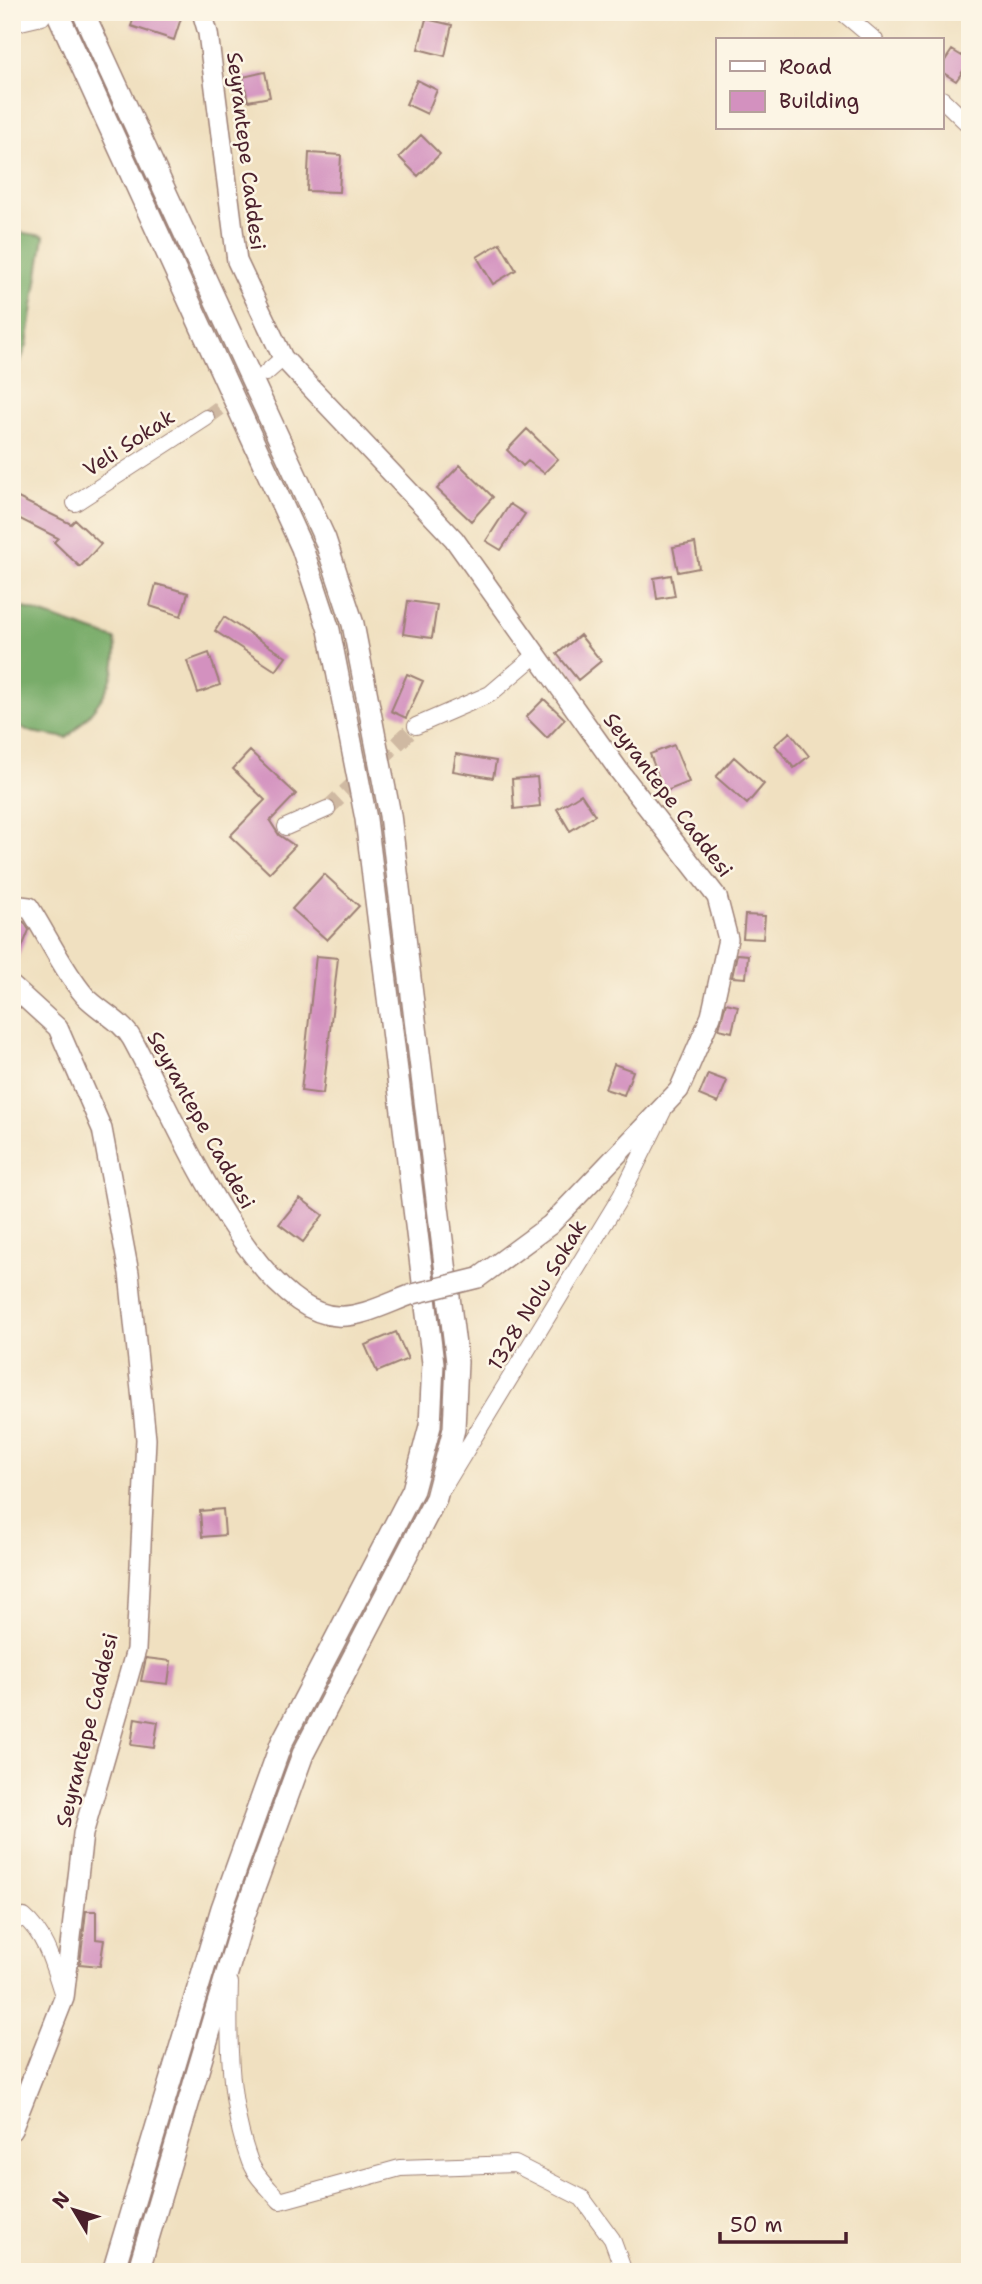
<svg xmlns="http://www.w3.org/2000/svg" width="982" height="2284" viewBox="0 0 982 2284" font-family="'Shantell Sans',sans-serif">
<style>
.forest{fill:#78ac69;stroke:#61664a;stroke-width:2}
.building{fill:#d391bf}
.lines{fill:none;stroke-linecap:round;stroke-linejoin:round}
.minor-tunnel{stroke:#cfb9a2;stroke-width:16;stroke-dasharray:16 8;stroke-linecap:butt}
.minor-casing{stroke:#9d8076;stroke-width:18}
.tertiary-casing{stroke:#9d8076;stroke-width:22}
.secondary-casing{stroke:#9d8076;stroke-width:24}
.minor{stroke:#fff;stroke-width:16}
.tertiary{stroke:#fff;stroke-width:19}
.secondary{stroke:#fff;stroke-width:21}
.tertiary-bridge-casing{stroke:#9d8076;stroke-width:22;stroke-linecap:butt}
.tertiary-bridge{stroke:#fff;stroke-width:19}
.labels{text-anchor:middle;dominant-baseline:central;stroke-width:5;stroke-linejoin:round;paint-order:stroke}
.street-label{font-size:21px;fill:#4a1f2b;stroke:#fcf5e5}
</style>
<rect width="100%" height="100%" fill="#fcf5e5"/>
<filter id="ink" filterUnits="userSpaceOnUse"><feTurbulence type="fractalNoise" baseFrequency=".0143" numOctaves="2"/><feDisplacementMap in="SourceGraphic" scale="14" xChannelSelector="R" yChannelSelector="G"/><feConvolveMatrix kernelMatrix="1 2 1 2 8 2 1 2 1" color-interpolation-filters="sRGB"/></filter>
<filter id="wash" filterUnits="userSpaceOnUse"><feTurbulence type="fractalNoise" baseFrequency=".00686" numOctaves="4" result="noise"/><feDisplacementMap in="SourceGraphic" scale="28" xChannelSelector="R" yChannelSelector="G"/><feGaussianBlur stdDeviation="1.57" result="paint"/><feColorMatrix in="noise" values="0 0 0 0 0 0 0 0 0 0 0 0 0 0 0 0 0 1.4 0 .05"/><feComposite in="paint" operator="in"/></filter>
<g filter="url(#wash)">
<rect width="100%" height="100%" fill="#f0e0c0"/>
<path class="forest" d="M12,231L44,236L27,345L14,378Z
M25,608L115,639C121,684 96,708 67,738L31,732L12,723V610Z"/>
<g id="blocks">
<path class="building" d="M136,12H183L174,40L131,26Z
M426,19L452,25L445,56L418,49Z
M952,50L970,61L956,81L942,72V65Z
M265,72L270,97L248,101L243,77Z
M417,80L437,90L427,114L406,104Z
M421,135L440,154L418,176L399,157Z
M309,153L341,155L339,192L307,191Z
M500,243L516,270L493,284L477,257Z
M527,429L558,459L544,473L528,461L523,466L507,450Z
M460,465L493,497L471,521L437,489Z
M12,495L71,524L75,520L101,544L80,567L54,542L58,538L12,515Z
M510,504L525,514L501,550L486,541Z
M695,543L699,568L678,572L673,547Z
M671,575L675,596L657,599L654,578Z
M156,584L188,593L181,616L150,606Z
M408,601L437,605L432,638L403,634Z
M224,617L286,657L276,671L215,631Z
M580,635L601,661L578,680L557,654Z
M209,653L220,685L198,693L187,661Z
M407,674L423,681L406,718L391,711Z
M544,699L565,719L547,738L526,717Z
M790,732L809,756L794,768L775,745Z
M674,745L689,782L664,792L650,754Z
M250,751L296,794L270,821L279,835L295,846L269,873L230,836L265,800L233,769Z
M456,754L496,761L493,778L453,771Z
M734,757L764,784L747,804L716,777Z
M537,777L540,806L514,809L512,779Z
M581,794L595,815L570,831L557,809Z
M324,874L359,906L327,940L292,909Z
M745,915L765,916L763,939L743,938Z
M12,917L24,922L29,930L13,970Z
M737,954L748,955L746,978L732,977Z
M316,956L338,958L323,1094L301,1091Z
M726,1003L738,1006L732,1032L719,1029Z
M614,1064L633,1071L624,1095L605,1089Z
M708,1074L727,1081L718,1103L699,1095Z
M300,1198L323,1215L303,1242L279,1224Z
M396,1332L408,1359L377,1372L365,1345Z
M223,1509L225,1535L202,1537L200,1511Z
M146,1658L171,1661L168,1684L141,1681Z
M135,1718L158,1722L154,1748L131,1745Z
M86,1911H96V1939L104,1940L100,1966L80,1964Z"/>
</g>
</g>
<g filter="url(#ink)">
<use href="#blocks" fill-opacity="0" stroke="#9d8076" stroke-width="2"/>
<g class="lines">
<path class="minor-tunnel" d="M206,418L260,378
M327,809L416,726"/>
<defs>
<path id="minor" d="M842,12L875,40
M12,24L42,17
M942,99L970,126
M266,373L283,358
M75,503L206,418
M416,726L490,694L537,654
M286,827L327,809
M443,1488L621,1196L663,1111
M12,1923L24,1917C48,1937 54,1970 64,1998
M230,1983C228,2042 229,2106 250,2162C255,2176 270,2189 280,2201L400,2168L515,2164L582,2198L612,2239L624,2272"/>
<path id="tertiary" d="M202,12L208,33L237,261L283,358L454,539L620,772L717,897L728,939L711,1016L679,1090L550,1225L478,1278
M12,905L29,907C47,935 63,970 85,996C99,1011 122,1021 132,1039C169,1105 252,1312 337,1316C361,1318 390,1302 413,1294
M12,986L58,1028L102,1129L129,1273L146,1439L136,1650L83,1834L64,1998L12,2130"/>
<path id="secondary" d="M57,12L302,548L329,630L366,819L433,1363L430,1426L413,1490L281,1744L222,1908L113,2272
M83,12L325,539L353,624L390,815L457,1362L454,1429L436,1498L303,1754L244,1916L138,2272"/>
</defs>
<use href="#minor" class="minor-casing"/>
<use href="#tertiary" class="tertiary-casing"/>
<use href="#secondary" class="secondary-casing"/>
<use href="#minor" class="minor"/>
<use href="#tertiary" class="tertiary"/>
<use href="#secondary" class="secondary"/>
<defs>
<path id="tertiary-bridge" d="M413,1294L478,1278"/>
</defs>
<use href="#tertiary-bridge" class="tertiary-bridge-casing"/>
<use href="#tertiary-bridge" class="tertiary-bridge"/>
</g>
</g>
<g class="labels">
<g class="street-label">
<text transform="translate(246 151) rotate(83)">Seyrantepe Caddesi</text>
<text transform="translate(129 443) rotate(-33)">Veli Sokak</text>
<text transform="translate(668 795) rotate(53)">Seyrantepe Caddesi</text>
<text transform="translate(201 1120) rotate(61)">Seyrantepe Caddesi</text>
<text transform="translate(537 1295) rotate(-59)">1328 Nolu Sokak</text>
<text transform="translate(87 1730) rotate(-76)">Seyrantepe Caddesi</text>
</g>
</g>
<rect width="982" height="2284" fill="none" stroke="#fcf5e5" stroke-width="42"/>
<rect x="716" y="38" width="228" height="91" fill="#fcf5e5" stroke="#b59f9b" stroke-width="2"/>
<rect x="730" y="61" width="35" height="10" fill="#ffffff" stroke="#b59f9b" stroke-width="2"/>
<text x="779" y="74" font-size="21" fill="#4a1f2b">Road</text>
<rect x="730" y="91" width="35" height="21" fill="#d391bf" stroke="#b59f9b" stroke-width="2"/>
<text x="779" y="108" font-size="21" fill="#4a1f2b">Building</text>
<g transform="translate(74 2210) rotate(308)" stroke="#fcf5e5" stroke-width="5" paint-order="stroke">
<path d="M0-5L12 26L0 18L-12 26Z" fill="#4a1f2b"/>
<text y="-10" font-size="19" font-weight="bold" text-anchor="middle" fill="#4a1f2b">N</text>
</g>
<path d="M720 2232v10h126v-10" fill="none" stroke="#4a1f2b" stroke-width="3.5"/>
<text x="730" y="2232" font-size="21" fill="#4a1f2b" stroke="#fcf5e5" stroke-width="5" paint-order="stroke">50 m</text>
</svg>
